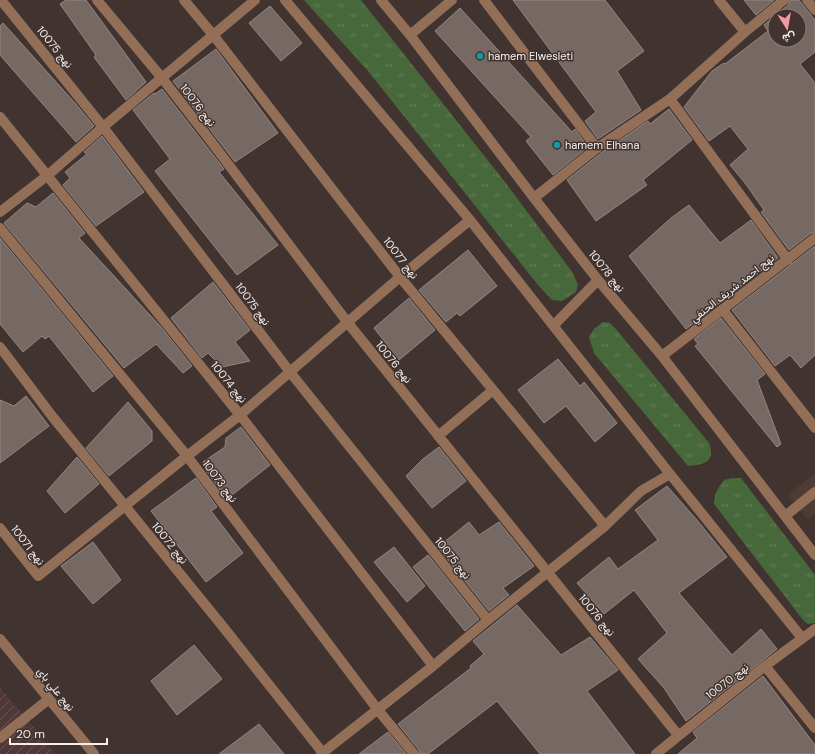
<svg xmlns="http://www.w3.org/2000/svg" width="815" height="754" viewBox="0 0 815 754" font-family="'DM Sans',Vazirmatn,sans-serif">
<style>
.built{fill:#4e3b33}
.industrial{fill:url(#industrial-furrows)}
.grass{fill:url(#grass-tufts)}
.building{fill:#766863;stroke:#958681;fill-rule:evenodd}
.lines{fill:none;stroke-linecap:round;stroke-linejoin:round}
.minor{stroke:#946f58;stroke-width:10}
.culture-dot{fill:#0f9aa8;stroke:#413430;stroke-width:1.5}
.labels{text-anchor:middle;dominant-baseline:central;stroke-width:3;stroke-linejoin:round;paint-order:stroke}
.street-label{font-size:11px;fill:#f6eeeb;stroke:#413430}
.poi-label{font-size:11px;fill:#f6eeeb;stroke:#413430;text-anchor:start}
</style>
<defs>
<pattern id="industrial-furrows" width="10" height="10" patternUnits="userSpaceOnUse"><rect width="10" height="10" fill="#4e3938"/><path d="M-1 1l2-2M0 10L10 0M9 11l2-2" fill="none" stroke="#685655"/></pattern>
<pattern id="grass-tufts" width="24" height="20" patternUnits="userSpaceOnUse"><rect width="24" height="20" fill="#47683a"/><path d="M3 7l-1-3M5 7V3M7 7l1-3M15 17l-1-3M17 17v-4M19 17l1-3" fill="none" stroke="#627e57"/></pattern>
</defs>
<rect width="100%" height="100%" fill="#413430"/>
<path class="built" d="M815,473V514L808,520L788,495Z"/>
<path class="industrial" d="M0,688L38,732L55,754H0Z"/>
<path class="grass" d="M304,0H361L505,182L573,273L578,285L576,292L562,301L552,300L538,285L368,71Z
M603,322L610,323L616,329L709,443C716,462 704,465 688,466L594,353L589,337L594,329Z
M732,478H741L815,575V623L808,624L803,620L714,504C714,494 718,488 724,480Z"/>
<path class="building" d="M66,0H86L146,82L126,100L94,57L96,55L60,4Z
M513,0H605L644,51L617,71L641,110L598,139L585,121L596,112Z
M744,0H774L756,15Z
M790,0H799L815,20V52L800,64L815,83V232L811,233L789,250L761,212L764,210L745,183L730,165L748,149L730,126L709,141L684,107L712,71L724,63L725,64L768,31L764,25L788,5ZM775,16H799V40H775Z
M270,6L302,43L281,61L249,23Z
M460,8L572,132L575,129L588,147L553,175L526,141L531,137L435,31Z
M3,23L75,103L94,126L76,142L0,55V26Z
M216,49L278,133L235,162L173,81Z
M162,89L224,169L219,172L278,245L237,275L155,171L170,159L133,110L154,93L155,94Z
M669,109L692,140L643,180L647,185L596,221L567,180L601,153L648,121L650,124Z
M102,136L144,192L96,226L63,185L70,178L65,172L87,154L84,152Z
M53,193L85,233L79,238L161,327L192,366L183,373L156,344L124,368L4,223L27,203L36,207Z
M689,205L720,243L751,220L778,258L686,329L629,256L671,218Z
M0,238L113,376L93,392L49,336L45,339L42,336L23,352L0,324Z
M815,246V355L801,368L790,355L775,366L732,310Z
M468,250L497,286L460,316L457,313L446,322L419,290Z
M213,282L250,330L235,342L250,361L222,367L208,353L202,358L171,318Z
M409,298L435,330L399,360L374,328Z
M721,318L765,374L757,380L781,444L777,447L695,346L698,344L694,339Z
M558,359L580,386L584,382L617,423L595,442L566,406L544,423L518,390Z
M26,396L49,426L0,463V400L14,406Z
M128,402L152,431V441L109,476L86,448Z
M241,427L270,465L227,499L206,470L208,469L203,462L225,447L226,438Z
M439,447L466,481L432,508L406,476L423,459Z
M77,457L99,484L65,513L47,491Z
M196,478L217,507L211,511L243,553L206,582L151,511Z
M667,486L697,520L727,557L679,593L732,655L761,629L777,649L686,721L664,688L638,659L667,633L634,590L604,614L577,583L609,557L618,569L658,540L635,510Z
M469,522L479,535L499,522L534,566L503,588L509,595L489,611L438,547Z
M93,542L121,580L93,604L61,566Z
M394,547L425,586L407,602L374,562Z
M428,555L479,619L465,631L413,567Z
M517,605L561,655L590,637L618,670L587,691L635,754H540L497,701L428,754H420L419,750L398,724L471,668L470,666L484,654L473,641Z
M194,645L222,679L177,715L151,681Z
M763,676L815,745V754H678L697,738L693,732Z
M259,724L284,754H219Z
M388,732L406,754H359Z"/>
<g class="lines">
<path class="minor" d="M1,0L103,127L290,372L488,620
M97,0L162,78L210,140L348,323L678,735
M184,0L214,36L400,277L605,526
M285,0L470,220L670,474L802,638
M381,0L410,35L534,198L598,280L662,356L815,555
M484,0L597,148
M719,0L745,32
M807,0L815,10
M410,35L452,0
M670,99L788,260
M0,117L240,415L433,666
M534,198L597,148L670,99L745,32L784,0
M0,212L48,175L103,127L255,0
M0,228L187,456L378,710L414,754
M723,310L815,428
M554,325L598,280
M0,347L52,416L224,628L323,753
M662,356L815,238
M438,436L493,390
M785,516L815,492
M0,528L38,576L187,456L240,415L400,277L470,220
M0,639L94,754
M765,666L815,728
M0,738L49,699
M321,754L433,666L488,620L605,526L641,491L670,474
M656,754L765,666L815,629"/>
</g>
<g class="culture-dot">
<circle cx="480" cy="56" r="4"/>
<circle cx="557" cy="145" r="4"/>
</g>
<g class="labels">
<g class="street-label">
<text transform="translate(55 47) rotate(51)">نهج 10075</text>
<text transform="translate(198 105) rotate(52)">نهج 10076</text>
<text transform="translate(401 258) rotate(52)">نهج 10077</text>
<text transform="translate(607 271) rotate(51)">نهج 10078</text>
<text transform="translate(732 288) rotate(-38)">نهج احمد شريف الحنفي</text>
<text transform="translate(253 304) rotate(53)">نهج 10075</text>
<text transform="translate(394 362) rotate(51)">نهج 10076</text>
<text transform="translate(229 382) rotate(51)">نهج 10074</text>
<text transform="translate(220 481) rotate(53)">نهج 10073</text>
<text transform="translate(170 543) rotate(51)">نهج 10072</text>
<text transform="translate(28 545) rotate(52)">نهج 10071</text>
<text transform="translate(453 558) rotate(51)">نهج 10075</text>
<text transform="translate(597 615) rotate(51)">نهج 10076</text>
<text transform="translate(727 681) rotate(-38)">نهج 10070</text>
<text transform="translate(56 689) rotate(51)">نهج علي باي</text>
</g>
<g class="poi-label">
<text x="488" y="56">hamem Elwesleti</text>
<text x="565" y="145">hamem Elhana</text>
</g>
</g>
<g transform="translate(787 28) rotate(169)"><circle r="19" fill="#413430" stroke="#897e7b"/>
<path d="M0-3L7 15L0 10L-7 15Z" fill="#f49aa1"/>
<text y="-6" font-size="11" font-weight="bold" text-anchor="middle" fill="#f6eeeb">ش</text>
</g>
<path d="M10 738v6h97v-6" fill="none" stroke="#f6eeeb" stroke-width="2"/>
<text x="16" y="738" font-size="12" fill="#f6eeeb" stroke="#413430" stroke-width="3" paint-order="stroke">20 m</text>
</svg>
